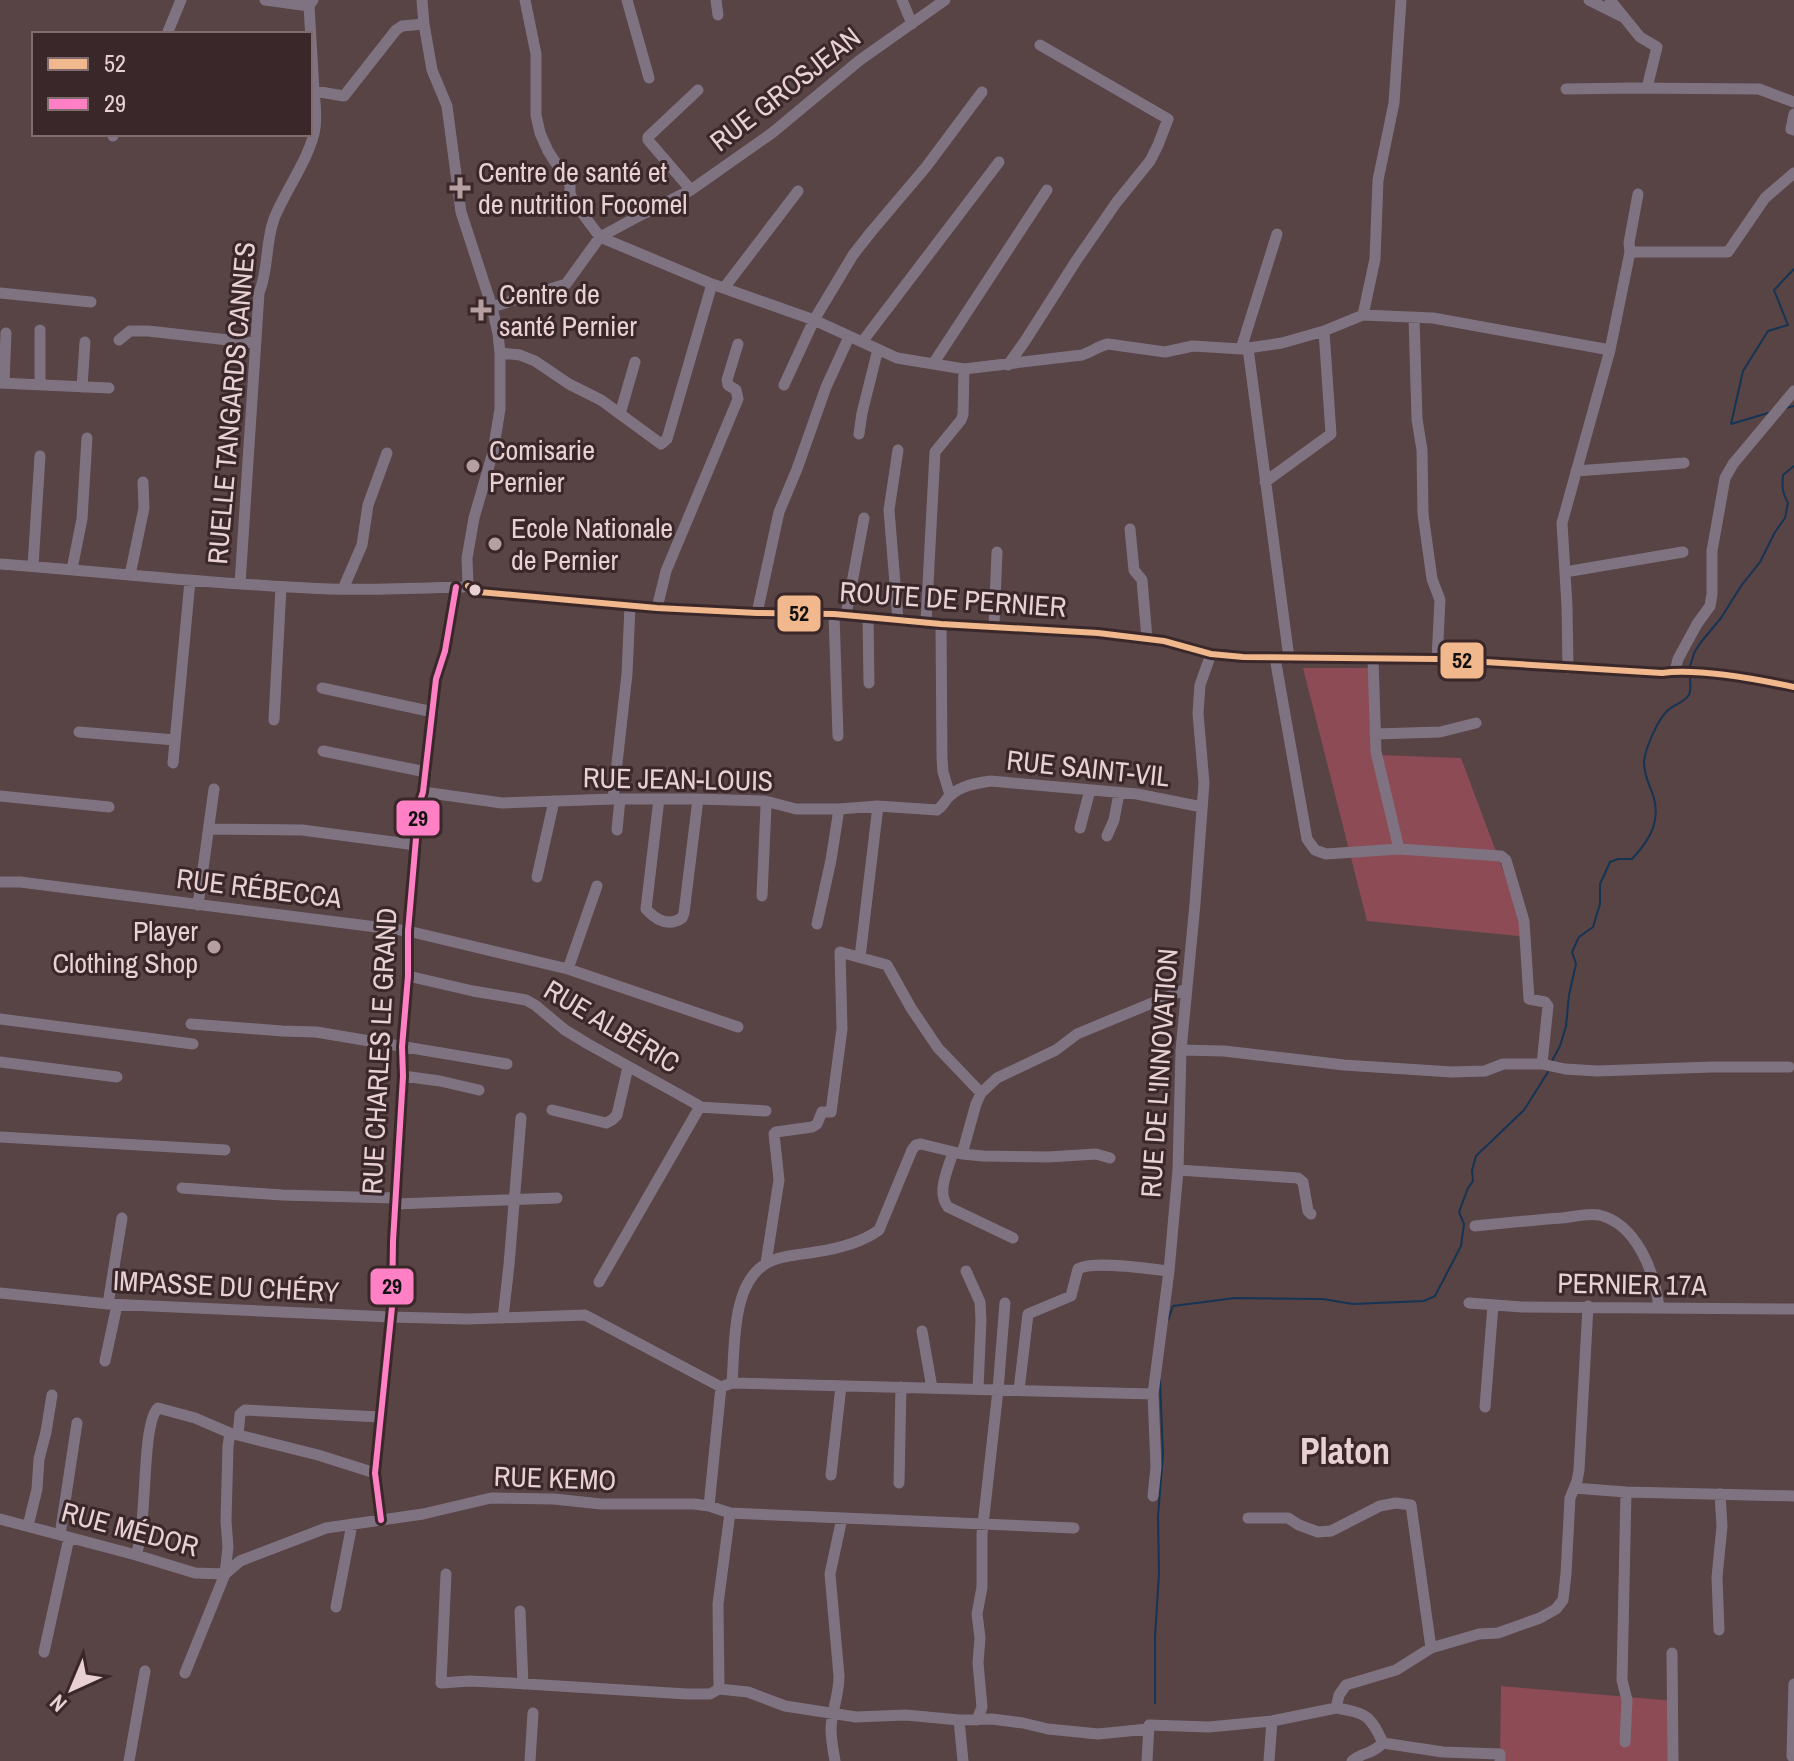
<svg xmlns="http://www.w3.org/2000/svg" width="1794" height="1761" viewBox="0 0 1794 1761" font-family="'Archivo Narrow',sans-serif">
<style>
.green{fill:#8d4b55}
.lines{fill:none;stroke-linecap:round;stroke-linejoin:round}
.stream{stroke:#163454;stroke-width:2}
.minor{stroke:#7f7382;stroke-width:11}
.bus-1-casing{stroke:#3a2729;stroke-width:12}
.bus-2-casing{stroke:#3a2729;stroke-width:12}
.bus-1{stroke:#f1b78d;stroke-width:6}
.bus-2{stroke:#ff80c5;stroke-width:6}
.poi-dot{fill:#b69fa1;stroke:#3a2729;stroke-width:3}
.bus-dot{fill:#e9d0d3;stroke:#3a2729;stroke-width:3}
.labels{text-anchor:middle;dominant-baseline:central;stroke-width:6;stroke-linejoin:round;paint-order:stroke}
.street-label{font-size:28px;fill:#e9d0d3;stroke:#3a2729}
.poi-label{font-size:28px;fill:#e9d0d3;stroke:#3a2729;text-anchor:start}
.district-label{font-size:36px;font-weight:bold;fill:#e9d0d3;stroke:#3a2729}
.line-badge{stroke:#3a2729;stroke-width:3}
.pale-badge-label{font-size:22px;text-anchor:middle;font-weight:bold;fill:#111}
</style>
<rect width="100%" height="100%" fill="#584345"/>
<path class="green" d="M1303,668H1375L1379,755L1461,758L1528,937L1367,921Z
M1501,1686L1675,1701L1672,1761H1500Z"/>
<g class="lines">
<path class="stream" d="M1786,408L1794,406
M1768,413L1731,424L1743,371L1768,331L1788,325L1774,290L1794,269
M1690,666L1695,651L1701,642L1721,618L1741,586L1760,562L1775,532L1785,518L1788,503C1782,493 1782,486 1783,475L1794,466
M1552,1061L1560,1046L1566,1026L1569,995L1576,964L1572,952L1579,937L1593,927L1600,904V884L1610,862L1618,859H1632C1651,839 1662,819 1652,792C1648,783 1644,772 1644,762C1645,748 1658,720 1667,711C1673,705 1683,703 1688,696C1692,692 1690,684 1690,678
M1168,1320L1173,1306L1235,1298L1323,1299L1353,1304L1424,1301L1435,1296L1461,1246L1464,1224L1459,1212L1468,1188L1473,1181L1472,1170L1476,1156L1524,1110L1548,1072
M1155,1703V1637L1159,1573L1158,1516L1163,1454L1160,1381"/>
<path class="minor" d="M265,0L309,6
M313,0L309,6L314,91
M422,0L424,24L432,70L447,106L461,212L492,307L498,334L500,353V409L493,452L474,518L467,558L468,586
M525,0L536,54V115L540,133L548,151L570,185V193L573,201L600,237L712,284L814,320L897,358L964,369L963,415L961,420L935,452L926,622
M627,0L649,78
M716,0L718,15
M902,0L912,24
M1589,0L1621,16
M1610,0L1640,37L1657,47L1647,88
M167,34L181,0
M1566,89L1630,88L1759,89L1794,102
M1794,114L1791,129L1794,130
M113,136V134
M691,190L648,140V137L698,90
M1630,252L1629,243L1638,194
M724,288L798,191
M0,293L91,302
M492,307L566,284L600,237L641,215L691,190L772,133L860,60L945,0
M1363,315L1375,259L1378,180L1394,103L1401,0
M1414,317L1417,419L1422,450L1423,514L1432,579L1440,600L1437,659
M119,340L130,331H148L255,343
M862,342L999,162
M1248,348L1289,658
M1241,349L1277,234
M500,353L520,355L535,361L569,384L601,400L661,444L667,439L712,284
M933,364L1047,190
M1008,365L1025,341L1076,261L1116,203L1150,161L1158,145L1168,119L1040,45
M964,369L1082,355C1092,352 1098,346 1108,344L1165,352L1193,346L1241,349L1282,343L1324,331L1363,315L1433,318L1610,350L1630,252H1728L1765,198L1794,173
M0,383L109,388
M4,383L6,333
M40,384V330
M784,385L814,320L853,255L871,232L926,167L982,92
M82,387L85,342
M620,414L635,362
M859,434L862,413L878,349
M898,450L889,510L898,620
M1576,471L1684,463
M1265,482L1331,434L1324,331
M1130,529L1134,570L1142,580L1147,639
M0,564C110,572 219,585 329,589C374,590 418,588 463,587
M33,566L40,456
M72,569L82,519L87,438
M1565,572L1683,552
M130,575L144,508L143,482
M240,584L259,293C269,269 265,243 274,219C285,191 311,156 315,128C317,116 315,103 314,91L344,96L396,30L402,26L424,24
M468,586L479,592L657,608L757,613L834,614L941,624L1098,633L1164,641L1211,654L1243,657L1437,659L1662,673C1699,668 1756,679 1794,687
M343,589L362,545L368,505L387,453
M657,608L666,571L738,399L736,390L728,385L727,380L738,344
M757,613L779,512L797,469L826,387L849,337
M834,614L838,736
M846,615L864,518
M868,617L869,683
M941,624L942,758L943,772L950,795
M994,626L997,552
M1275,658L1307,839L1315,850L1326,854L1399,849L1501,856L1506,860L1524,921L1529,999L1545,1002L1548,1006L1542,1064
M1373,658L1376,752L1399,849
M1568,668L1567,606L1562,523L1610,350
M1675,671L1678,659L1697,624L1710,606L1712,594V551L1725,478L1733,464L1794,391
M322,688L433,712
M274,720L281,587
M79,732L175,740
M1375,734L1440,732L1476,723
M323,751L426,772
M173,763L190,581
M423,792L502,803L613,799H698L765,801L796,809H839L878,806L937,810C945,805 944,800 951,795C962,785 978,783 991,781L1137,794L1202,807
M0,796L109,807
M613,799L627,674L630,606
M659,799L646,909C656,920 668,927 682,918L684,913L698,799
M1080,828L1090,790
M210,829L302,830L416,845
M617,830L620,799
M1107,836L1114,820L1119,793
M537,877L554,801
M0,882H20L408,931L568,969L738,1027
M762,896L766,806L765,801
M198,905L214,789
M817,924L831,860L839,809
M860,957L878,806
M568,969L597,886
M408,976L473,991L526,1000L535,1005L565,1030L588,1044L698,1105V1110L599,1282
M0,1019L193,1044
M191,1024L282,1031L316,1032L507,1064
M1181,1050L1224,1051L1344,1065L1452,1072L1485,1071L1503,1064H1542L1565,1069L1597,1071L1712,1067H1789
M0,1062L117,1077
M403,1076L440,1081L479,1090
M698,1107L766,1111
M552,1110L606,1123L612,1120L617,1115L628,1067
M0,1137L225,1150
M953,1152C948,1170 936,1192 948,1207L1013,1238
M962,1154L976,1104L981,1093L997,1078L1056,1050L1077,1034L1186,989
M1178,1170L1298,1178L1303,1182L1308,1211L1311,1214
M182,1188L282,1195L395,1198
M396,1204L557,1198
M1475,1226C1504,1223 1533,1220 1562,1218C1573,1217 1587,1213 1599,1215C1637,1224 1655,1273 1659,1308
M766,1263L779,1180L774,1134L776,1132L812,1127L817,1124L822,1112H831L842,1029L840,952L887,965L911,1008L938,1048L981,1093
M966,1271L980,1302L981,1320L978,1389
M0,1293L108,1304L391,1317L468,1319L585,1315L721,1387
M1469,1303L1522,1307L1794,1309
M108,1304L122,1218
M503,1318L509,1265L521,1118
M922,1331L932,1388
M105,1361L117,1305
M732,1383C735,1347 731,1283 767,1263C781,1255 800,1255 815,1252C836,1249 861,1243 879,1230L912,1150L916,1145L921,1144L962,1154L983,1156L1048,1157L1096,1154L1110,1158
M1019,1390L1028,1314L1071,1296L1078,1269C1092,1260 1150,1269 1169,1271
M1485,1407L1493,1305
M238,1435L240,1414L245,1410L380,1417
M831,1475L841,1386
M899,1483L901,1387
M1574,1488L1626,1492L1794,1496
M1153,1496L1156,1467L1153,1394L1169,1271L1178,1170L1181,1050L1195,904L1204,783L1198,713L1200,685L1211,654
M709,1506L721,1387L732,1383L1153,1394
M1248,1518H1288L1299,1525L1318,1532L1331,1531L1380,1506L1396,1503L1411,1505L1431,1648
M0,1519L136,1555L195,1573L225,1574L240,1561L326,1528L423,1514L491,1498L554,1499L601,1504H694L709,1506L730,1513L1074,1528
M381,1520L375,1473L392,1307L393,1241L403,1076L402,1047L408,976V931L419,804L423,792L436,679L445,651L456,587
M28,1526L37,1489L39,1459L46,1432L52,1395
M60,1535L77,1423
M136,1555C148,1524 141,1424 158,1408L195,1418L230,1433L318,1455L375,1473
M446,1574L441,1683L470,1681L511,1683L687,1694H710L719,1689L748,1692L785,1706L856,1717L906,1715L959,1720L992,1719L1023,1723L1048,1729L1098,1734L1148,1729
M336,1607L352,1524
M520,1611L523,1684
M1719,1630L1717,1577L1722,1526L1720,1494
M44,1652L69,1538
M1672,1653L1673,1761
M185,1673L225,1574L228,1547L226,1521L228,1446L230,1433
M1794,1684L1792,1756L1794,1759
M719,1689L718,1604L730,1513
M1336,1708C1365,1713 1370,1714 1383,1743C1371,1755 1363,1752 1352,1761
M959,1720L963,1761
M977,1720L982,1707L978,1663L980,1638L977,1614L982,1587V1534L998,1390L1005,1303
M1625,1742L1627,1700L1622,1680L1626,1492
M1383,1743L1443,1752L1500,1754V1761
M129,1761L145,1671
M530,1761L533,1713
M835,1761C833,1750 831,1739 831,1728C832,1710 839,1695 839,1676L830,1574L842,1518
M1147,1761L1149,1725L1209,1727L1272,1721L1336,1708L1339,1695L1346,1685L1396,1670L1431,1648L1479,1634L1498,1633L1540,1618L1556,1609L1563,1600L1566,1574L1570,1498L1577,1481L1579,1470L1588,1306
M1269,1761L1272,1721"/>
<defs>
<path id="bus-1" d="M468,586L479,592L657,608L757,613L834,614L941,624L1098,633L1164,641L1211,654L1243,657L1437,659L1662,673C1699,668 1756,679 1794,687"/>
<path id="bus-2" d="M381,1520L375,1473L392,1307L393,1241L403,1076L402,1047L408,976V931L419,804L423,792L436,679L445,651L456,587"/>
</defs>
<use href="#bus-1" class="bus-1-casing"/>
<use href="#bus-2" class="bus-2-casing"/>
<use href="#bus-1" class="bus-1"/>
<use href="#bus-2" class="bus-2"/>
</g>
<g class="poi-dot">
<path d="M456 176h8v8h8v8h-8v8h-8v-8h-8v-8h8z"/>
<path d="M477 298h8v8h8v8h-8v8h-8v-8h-8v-8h8z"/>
<circle cx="473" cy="466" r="8"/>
<circle cx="495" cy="544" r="8"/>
<circle cx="214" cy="947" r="8"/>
</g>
<circle class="bus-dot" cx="475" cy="590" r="7"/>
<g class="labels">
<g class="street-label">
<text transform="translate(785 89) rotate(-38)">RUE GROSJEAN</text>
<text transform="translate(231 403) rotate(-85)">RUELLE TANGARDS CANNES</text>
<text transform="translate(953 599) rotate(4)">ROUTE DE PERNIER</text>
<text transform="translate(1088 768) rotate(6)">RUE SAINT-VIL</text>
<text transform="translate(678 779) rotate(1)">RUE JEAN-LOUIS</text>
<text transform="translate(259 888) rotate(7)">RUE RÉBECCA</text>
<text transform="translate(612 1026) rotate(31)">RUE ALBÉRIC</text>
<text transform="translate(379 1051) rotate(-87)">RUE CHARLES LE GRAND</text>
<text transform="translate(1159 1073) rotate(-86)">RUE DE L'INNOVATION</text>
<text transform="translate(1632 1284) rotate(1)">PERNIER 17A</text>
<text transform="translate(226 1286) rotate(3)">IMPASSE DU CHÉRY</text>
<text transform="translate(555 1478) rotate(2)">RUE KEMO</text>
<text transform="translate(130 1529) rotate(15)">RUE MÉDOR</text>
</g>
<g class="poi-label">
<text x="478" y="172">Centre de santé et<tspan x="478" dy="32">de nutrition Focomel</tspan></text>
<text x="499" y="294">Centre de<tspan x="499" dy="32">santé Pernier</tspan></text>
<text x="489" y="450">Comisarie<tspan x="489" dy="32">Pernier</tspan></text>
<text x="511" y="528">Ecole Nationale<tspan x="511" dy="32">de Pernier</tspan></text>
<text x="198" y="931" text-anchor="end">Player<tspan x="198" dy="32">Clothing Shop</tspan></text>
</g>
<g class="district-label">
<text x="1345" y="1451">Platon</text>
</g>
</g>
<g class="line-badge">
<rect x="776" y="594" width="46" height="39" rx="8" fill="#f1b78d"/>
<rect x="1439" y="641" width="46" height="39" rx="8" fill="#f1b78d"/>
<rect x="395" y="799" width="46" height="38" rx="8" fill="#ff80c5"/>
<rect x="369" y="1267" width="46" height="39" rx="8" fill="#ff80c5"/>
</g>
<g class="pale-badge-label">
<text x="799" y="621">52</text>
<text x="1462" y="668">52</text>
<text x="418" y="826">29</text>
<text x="392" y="1294">29</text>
</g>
<rect x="32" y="32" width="280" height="104" fill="#3a2729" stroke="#806b6d" stroke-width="2"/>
<rect x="48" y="58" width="40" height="12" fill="#f1b78d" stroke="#806b6d" stroke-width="2"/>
<text x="104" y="72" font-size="24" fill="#e9d0d3">52</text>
<rect x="48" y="98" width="40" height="12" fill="#ff80c5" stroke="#806b6d" stroke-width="2"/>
<text x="104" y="112" font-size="24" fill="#e9d0d3">29</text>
<g transform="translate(72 1689) rotate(224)" stroke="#3a2729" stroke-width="6" paint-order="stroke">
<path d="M0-6L14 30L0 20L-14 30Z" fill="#e9d0d3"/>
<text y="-12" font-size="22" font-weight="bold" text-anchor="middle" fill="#e9d0d3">N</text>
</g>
</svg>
